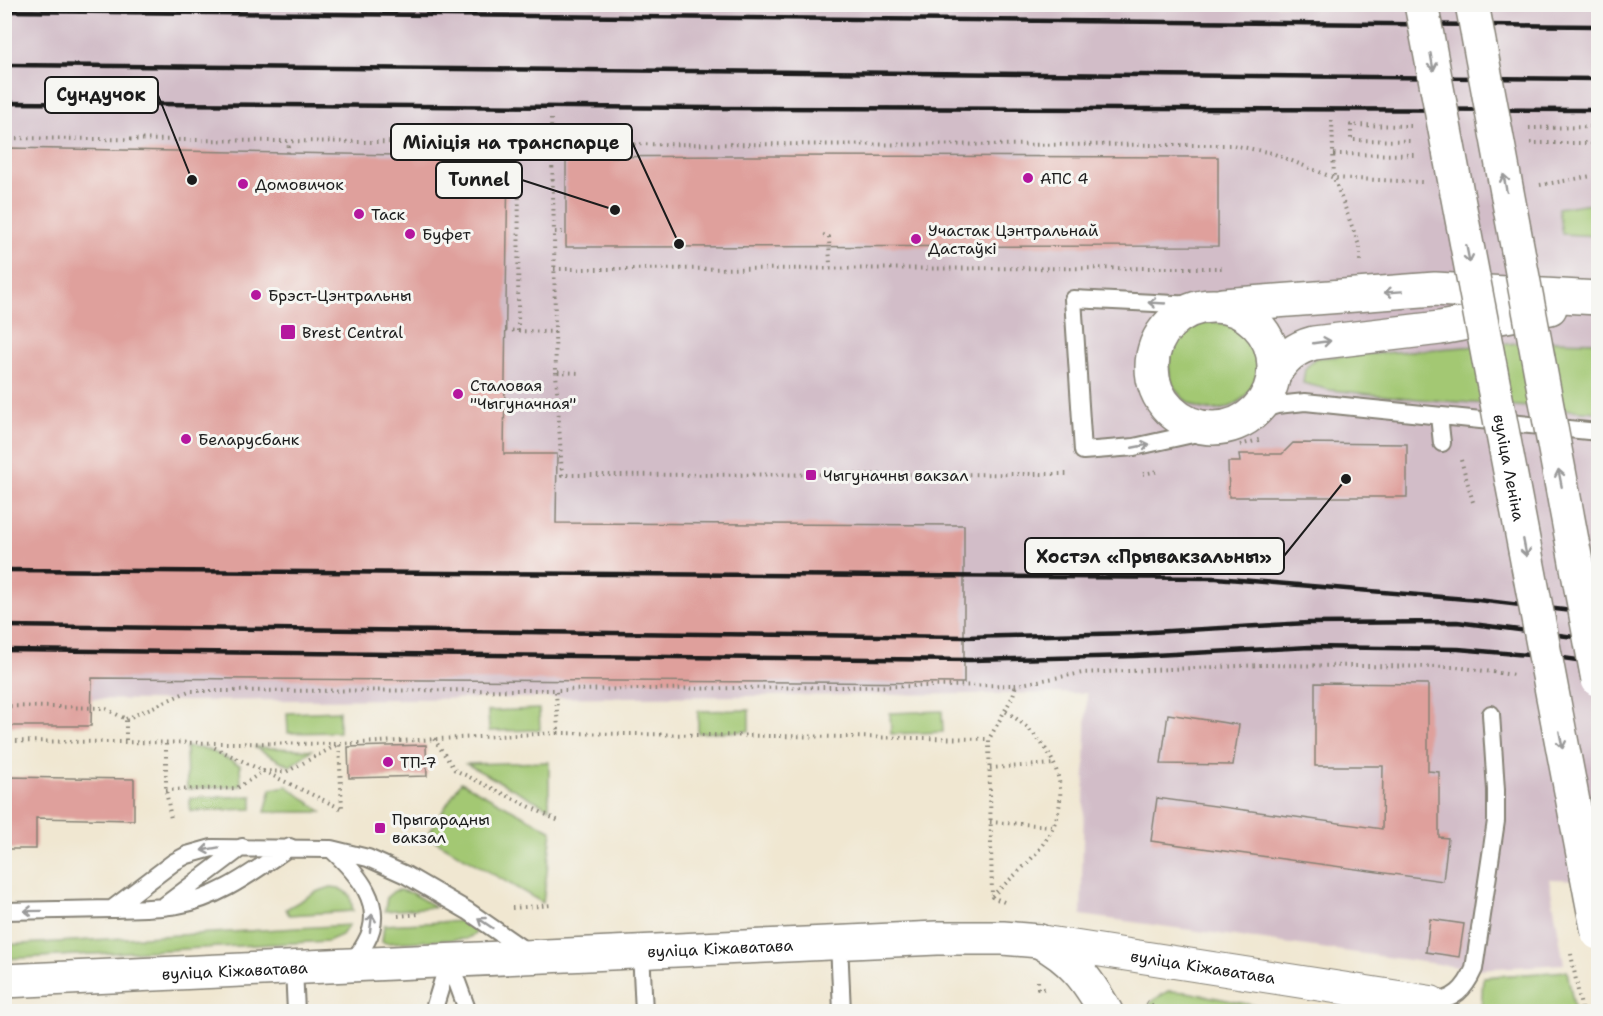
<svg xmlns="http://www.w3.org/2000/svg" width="1603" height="1016" viewBox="0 0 1603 1016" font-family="'Shantell Sans',sans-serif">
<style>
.industrial{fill:#d2bdc8}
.green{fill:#a3c873;stroke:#607248;stroke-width:1.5}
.building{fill:#dfa09c}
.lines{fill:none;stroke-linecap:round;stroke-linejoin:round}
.lane-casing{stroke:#868276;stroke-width:20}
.street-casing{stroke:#868276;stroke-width:34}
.secondary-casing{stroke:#868276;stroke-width:36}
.primary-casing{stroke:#868276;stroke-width:36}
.path{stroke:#868276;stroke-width:4;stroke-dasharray:1.5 4.5;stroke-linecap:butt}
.lane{stroke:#fff;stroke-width:16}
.street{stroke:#fff;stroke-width:32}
.secondary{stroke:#fff;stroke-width:33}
.primary{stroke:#fff;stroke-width:33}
.rail{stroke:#1c1c1c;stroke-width:4.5}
.primary-bridge-casing{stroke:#868276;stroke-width:36;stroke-linecap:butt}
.path-bridge{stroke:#868276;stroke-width:4;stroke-dasharray:1.5 4.5;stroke-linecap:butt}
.primary-bridge{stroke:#fff;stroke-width:33}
.oneway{stroke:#999}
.poi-dot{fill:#b5179e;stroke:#f6f6f2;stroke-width:2}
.labels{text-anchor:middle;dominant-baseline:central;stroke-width:6;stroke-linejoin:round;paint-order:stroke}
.poi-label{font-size:16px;fill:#1c1c1c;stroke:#f6f6f2;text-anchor:start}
.street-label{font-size:16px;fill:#1c1c1c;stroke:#f6f6f2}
.leader{fill:none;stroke:#1c1c1c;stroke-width:2}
.callout-dot{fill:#1c1c1c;stroke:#f6f6f2;stroke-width:2}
.callout{fill:#f6f6f2;stroke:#1c1c1c;stroke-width:2}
.callout-label{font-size:18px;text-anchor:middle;font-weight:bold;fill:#1c1c1c}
</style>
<rect width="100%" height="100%" fill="#f6f6f2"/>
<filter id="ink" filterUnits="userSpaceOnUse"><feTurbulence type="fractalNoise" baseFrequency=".0167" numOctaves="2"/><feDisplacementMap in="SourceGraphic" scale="12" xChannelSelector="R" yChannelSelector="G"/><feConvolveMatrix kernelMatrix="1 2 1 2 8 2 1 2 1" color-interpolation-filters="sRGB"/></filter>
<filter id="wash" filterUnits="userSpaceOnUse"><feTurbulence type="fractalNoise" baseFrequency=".008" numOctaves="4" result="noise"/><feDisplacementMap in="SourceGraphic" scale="24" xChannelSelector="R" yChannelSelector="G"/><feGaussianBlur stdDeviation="1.35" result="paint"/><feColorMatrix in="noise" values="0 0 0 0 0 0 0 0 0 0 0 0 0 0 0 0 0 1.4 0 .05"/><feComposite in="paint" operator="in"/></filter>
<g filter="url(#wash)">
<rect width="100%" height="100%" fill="#f0e7d1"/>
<path class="industrial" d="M5,5H1598V880L1549,879L1564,964L1474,969L1081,915L1087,693L188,701L5,697Z"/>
<path class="green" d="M1598,202V236L1562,234L1558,208Z
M1169 366a44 44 0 1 1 88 0a44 44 0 1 1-88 0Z
M1547,341L1598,342V412L1418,399L1330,390L1303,383L1305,369L1315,358Z
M539,709L540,730L489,731L488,711Z
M749,710V731L698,733V711Z
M339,711V732L288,733L287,713Z
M942,711L943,732L891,734L890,713Z
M186,747L207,749L240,765L241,786L187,789Z
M254,747L312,750L290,766Z
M549,762V808L466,764Z
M461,782L552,831L543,903L427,836Z
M287,786L322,812H265L271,789Z
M252,796V809L190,811V798Z
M331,887L339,888L350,895L353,911L289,915L286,909L316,892Z
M400,890L412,893L435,907L385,911L387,897L394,891Z
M464,921L472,924L476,930L475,934L466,939L387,943L382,942L384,925Z
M349,925L342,935L328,941L5,959V945Z
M1567,971L1575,1011H1481L1483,977Z
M1168,991L1187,992L1282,1011H1146L1152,1001Z"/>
<g id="blocks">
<path class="building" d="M6,148L508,157L504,454H557L556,523L964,525V683L92,678L91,726H4V261Z
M739,156L1218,157V246L566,247V157Z
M1293,443L1407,444V497H1229L1228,462H1240L1239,454H1282Z
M1315,683L1428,684V771L1439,772V837L1448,838L1443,881L1151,841L1157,798L1382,829L1383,766H1315Z
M1168,714L1239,725L1233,765L1161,764Z
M426,745L427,776L349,778L348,747Z
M4,777L134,779V820L36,818V849H4Z
M1430,919L1464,924L1459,957L1426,952Z"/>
</g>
</g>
<g filter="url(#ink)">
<use href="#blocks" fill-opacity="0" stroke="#868276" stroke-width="1.5"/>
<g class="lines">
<defs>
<path id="lane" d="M1215,306L1073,299L1083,451L1134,447L1220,428
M1257,411L1277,405L1305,402L1598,432
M1439,416L1442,443
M331,849C357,873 387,905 366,942C362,950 356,958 347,961
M164,906L242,847
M112,909C134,908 156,909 178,905C220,898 255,870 290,847
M4,911L112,909L174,862L187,855L212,848L331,849L368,858L406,875L468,911L530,954
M839,942L842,1012
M641,951L644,1012
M449,960L468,1012
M294,968L296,1012
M1431,1002C1454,1001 1465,989 1474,969L1496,821V790L1491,714
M433,1012L449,960"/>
<g id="street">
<path id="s1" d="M1039,941L1431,1002"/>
</g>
<g id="secondary">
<path d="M1223,305L1435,289L1598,298"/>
<circle cx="1213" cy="367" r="61"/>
<path d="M1275,372C1285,357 1295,348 1314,343L1440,328L1550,308"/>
<path id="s2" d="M4,981L937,938H1003L1039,941"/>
</g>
<path id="primary" d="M1039,941C1073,959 1087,979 1106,1012"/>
</defs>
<use href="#lane" class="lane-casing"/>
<use href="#street" class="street-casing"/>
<use href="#secondary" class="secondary-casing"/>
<use href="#primary" class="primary-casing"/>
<path class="path" d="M551,119L554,232H566
M1332,120L1334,178L1360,248V261
M1411,126L1351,125V140L1412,141
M1529,128L1598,127
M4,138L551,144L1232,145L1272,153L1334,178L1422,182
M1530,143H1598
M288,153L289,142
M1334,154L1417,155
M1540,185L1598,175
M823,235L829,237L830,267
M554,269L1225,268
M506,330L518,331L519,144
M518,331L555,332L554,232
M555,332L556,372L579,373
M556,372L562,475L1069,474
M1240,445L1262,439
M1461,460L1473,502
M1143,474L1159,471
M4,706L104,708L126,719V744
M126,719L189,691L556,690
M558,733L989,739
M434,739L455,770L561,822
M4,741L339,744L558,733L556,690L1016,685L1082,673L1262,665L1456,667L1514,675
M166,744V790L171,819
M990,768L1054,764
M166,790L237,788L264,771L286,772L339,744L342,809L211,746
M990,822L1053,826
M992,896C1012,877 1038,857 1051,831C1076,782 1047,737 1005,711
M1004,902L992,897L989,739L1013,696L1016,685
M512,908L553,905
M398,916L420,914
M1038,981V988L1048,989
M1146,1002L1161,1012"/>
<use href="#lane" class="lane"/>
<use href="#street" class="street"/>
<use href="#secondary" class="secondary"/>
<use href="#primary" class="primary"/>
<path class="rail" d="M4,11L1598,26
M4,65L1598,79
M4,103L711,108L1598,110
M4,570L1216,578L1478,600L1598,614
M4,626L966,637L1134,633L1308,623L1457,622L1598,640
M4,650L971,660L1135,656L1310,647L1458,649L1563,658L1598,663"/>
<defs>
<g id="primary-bridge">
<path id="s3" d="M1421,4L1598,933"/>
<path d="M1472,4L1598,680"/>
</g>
</defs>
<use href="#primary-bridge" class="primary-bridge-casing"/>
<path class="path-bridge" d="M1571,954L1582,1012"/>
<use href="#primary-bridge" class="primary-bridge"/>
</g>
<defs><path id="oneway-shaft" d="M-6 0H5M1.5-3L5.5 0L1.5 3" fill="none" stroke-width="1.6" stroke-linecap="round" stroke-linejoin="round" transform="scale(1.5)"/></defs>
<g class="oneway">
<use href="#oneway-shaft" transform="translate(1432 62) rotate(80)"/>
<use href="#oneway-shaft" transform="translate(1505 183) rotate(-101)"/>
<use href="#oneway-shaft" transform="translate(1468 254) rotate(79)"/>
<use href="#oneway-shaft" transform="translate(1393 292) rotate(176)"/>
<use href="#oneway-shaft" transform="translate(1157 303) rotate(-177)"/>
<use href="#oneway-shaft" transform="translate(1322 342) rotate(-8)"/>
<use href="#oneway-shaft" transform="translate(1141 446) rotate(-11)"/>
<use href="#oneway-shaft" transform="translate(1560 478) rotate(-101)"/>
<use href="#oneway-shaft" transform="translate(1525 548) rotate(79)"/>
<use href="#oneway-shaft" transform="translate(1561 740) rotate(79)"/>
<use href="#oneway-shaft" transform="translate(210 849) rotate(170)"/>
<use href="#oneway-shaft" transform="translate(33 911) rotate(179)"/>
<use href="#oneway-shaft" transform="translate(371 923) rotate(-83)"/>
<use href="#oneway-shaft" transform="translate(485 923) rotate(-146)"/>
</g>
</g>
<g class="poi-dot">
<circle cx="1028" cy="178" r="6"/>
<circle cx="243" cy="184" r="6"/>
<circle cx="359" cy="214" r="6"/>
<circle cx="410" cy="234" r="6"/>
<circle cx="916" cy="239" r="6"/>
<circle cx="256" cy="295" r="6"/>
<rect x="280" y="324" width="16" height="16" rx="3"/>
<circle cx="458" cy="394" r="6"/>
<circle cx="186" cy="439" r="6"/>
<rect x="805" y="469" width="12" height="12" rx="3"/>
<circle cx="388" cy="762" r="6"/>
<rect x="374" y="822" width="12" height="12" rx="3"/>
</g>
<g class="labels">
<g class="poi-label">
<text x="1040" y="178">АПС 4</text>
<text x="255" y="184">Домовичок</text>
<text x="371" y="214">Таск</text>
<text x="928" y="230">Участак Цэнтральнай<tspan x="928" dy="18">Дастаўкі</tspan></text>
<text x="422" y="234">Буфет</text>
<text x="268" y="295">Брэст-Цэнтральны</text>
<text x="302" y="332">Brest Central</text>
<text x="470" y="385">Сталовая<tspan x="470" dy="18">"Чыгуначная"</tspan></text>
<text x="198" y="439">Беларусбанк</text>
<text x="823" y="475">Чыгуначны вакзал</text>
<text x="400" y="762">ТП-7</text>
<text x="392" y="819">Прыгарадны<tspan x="392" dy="18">вакзал</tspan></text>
</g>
<g class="street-label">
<text stroke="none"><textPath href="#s3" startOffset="472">вуліца Леніна</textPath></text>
<text stroke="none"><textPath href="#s2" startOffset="717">вуліца Кіжаватава</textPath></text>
<text stroke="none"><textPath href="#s1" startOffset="166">вуліца Кіжаватава</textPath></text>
<text stroke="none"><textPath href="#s2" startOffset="231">вуліца Кіжаватава</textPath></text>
</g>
</g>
<path class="leader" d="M192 180L158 95M679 244L632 142M615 210L522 180M1346 479L1284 556"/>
<g class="callout-dot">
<circle cx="192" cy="180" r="6"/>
<circle cx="679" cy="244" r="6"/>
<circle cx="615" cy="210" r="6"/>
<circle cx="1346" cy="479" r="6"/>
</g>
<g class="callout">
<rect x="45" y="77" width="113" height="36" rx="6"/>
<rect x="391" y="124" width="241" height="36" rx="6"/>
<rect x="436" y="162" width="86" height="36" rx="6"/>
<rect x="1025" y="538" width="259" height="36" rx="6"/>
</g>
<g class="callout-label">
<text x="101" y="101">Сундучок</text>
<text x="511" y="149">Міліція на транспарце</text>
<text x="479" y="186">Tunnel</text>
<text x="1154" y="563">Хостэл «Прывакзальны»</text>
</g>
<rect width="1603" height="1016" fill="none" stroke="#f6f6f2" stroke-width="24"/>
</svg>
